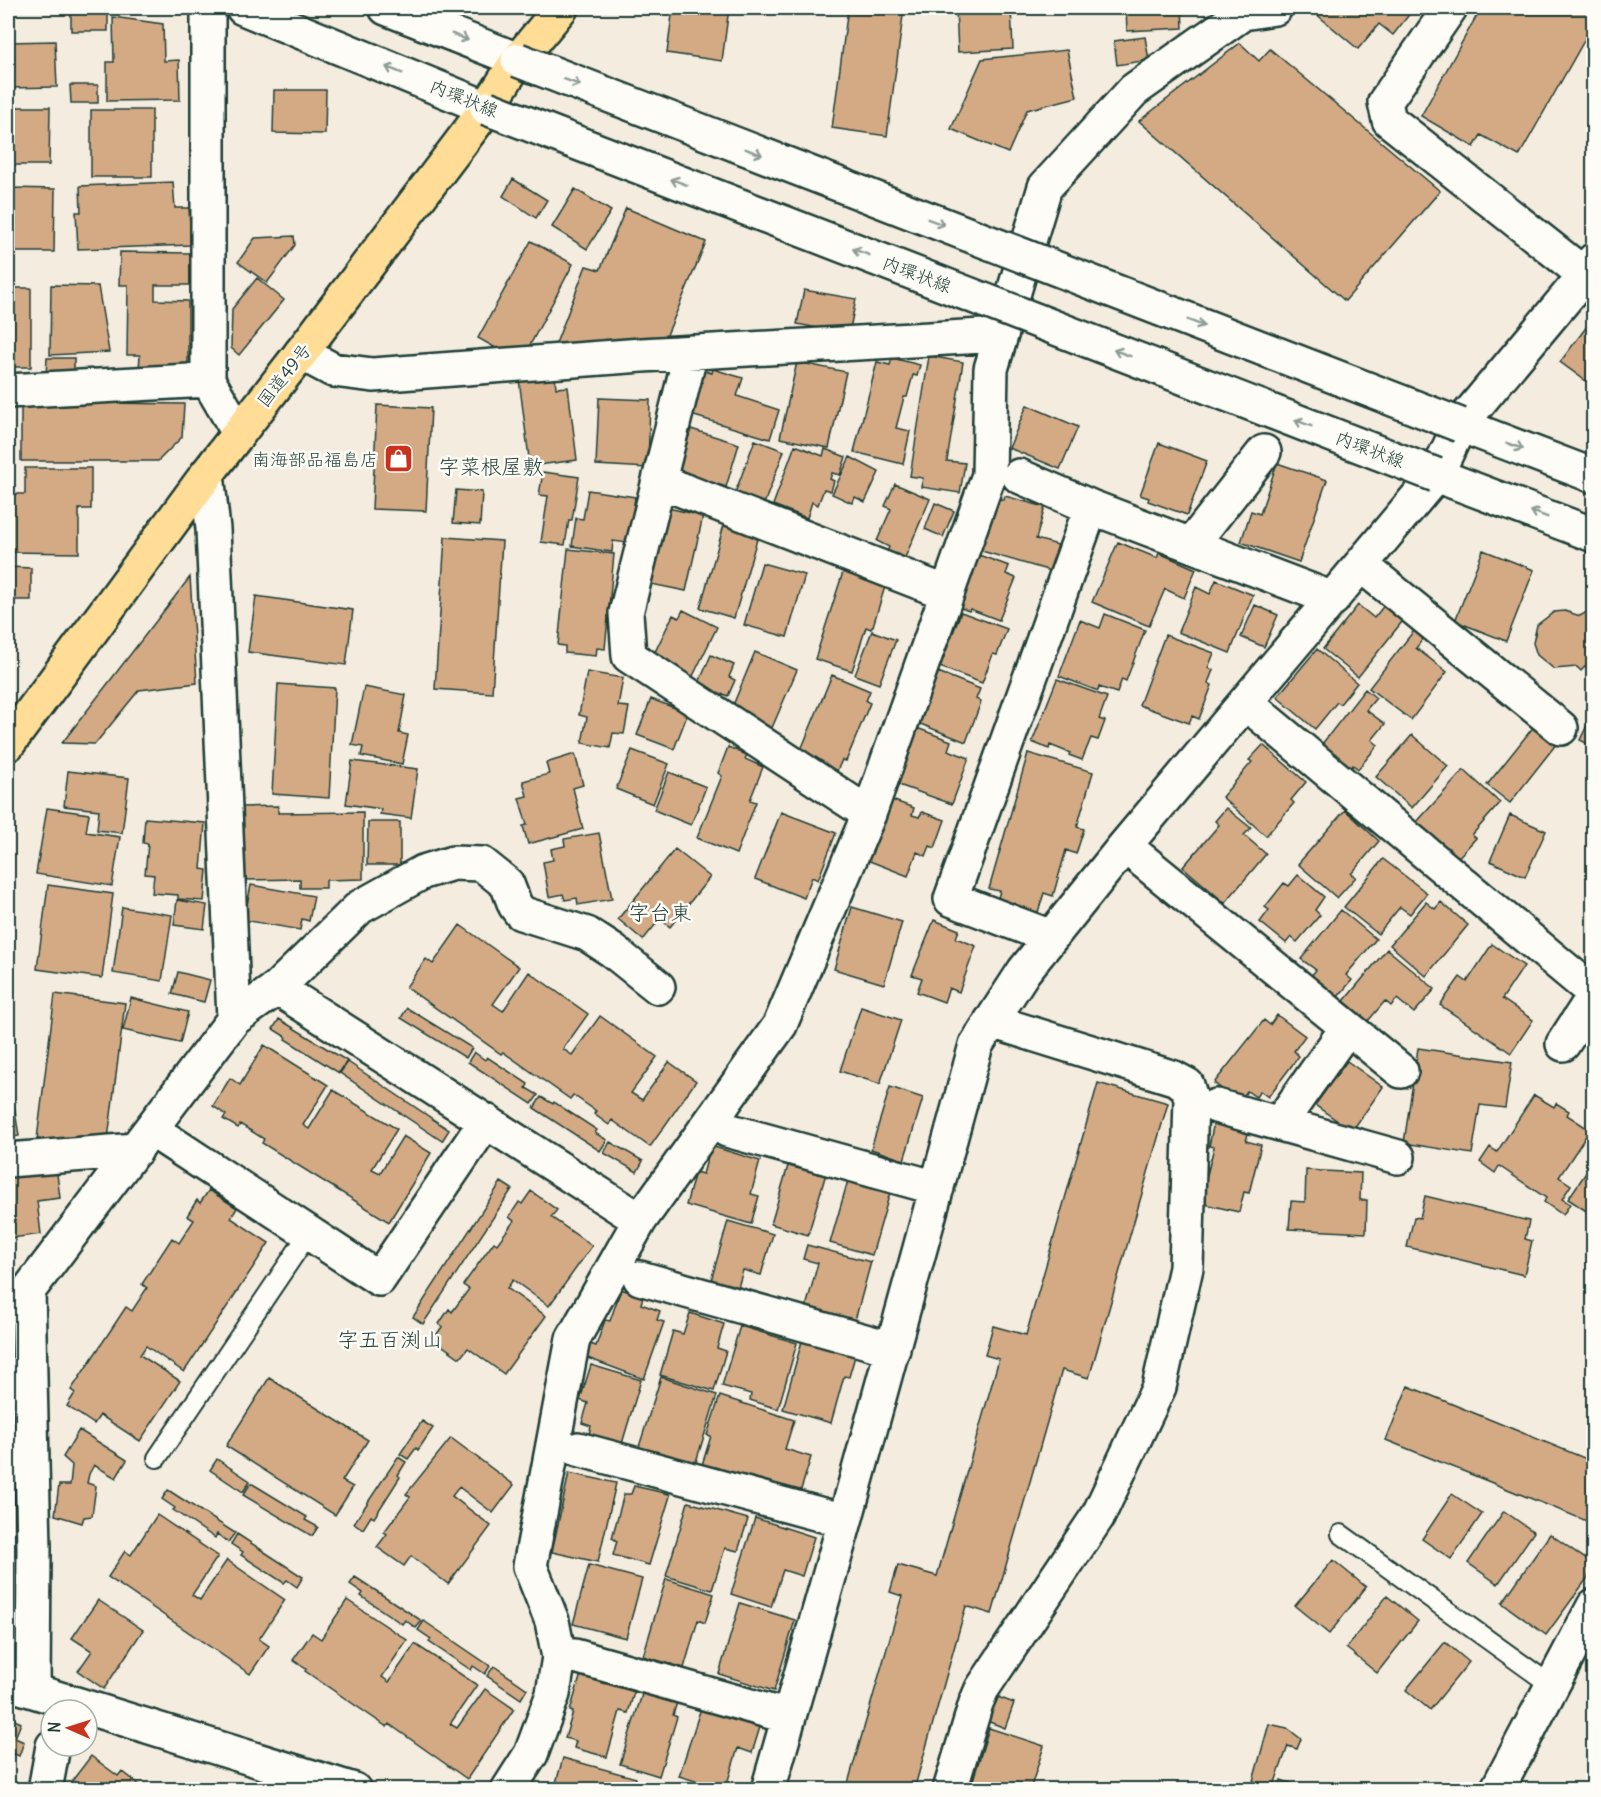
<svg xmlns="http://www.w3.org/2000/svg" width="1601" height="1797" viewBox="0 0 1601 1797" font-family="Delius,'Klee One',sans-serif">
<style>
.building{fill:#d4aa85;stroke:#1f3d34;stroke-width:1.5}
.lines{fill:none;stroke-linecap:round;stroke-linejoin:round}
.service-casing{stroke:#1f3d34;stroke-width:22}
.minor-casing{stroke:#1f3d34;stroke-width:38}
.tertiary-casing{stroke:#1f3d34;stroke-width:38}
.trunk-casing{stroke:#1f3d34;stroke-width:38}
.service{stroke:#fdfcf7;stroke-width:18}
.minor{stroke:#fdfcf7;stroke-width:33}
.tertiary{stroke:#fdfcf7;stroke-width:33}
.trunk{stroke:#ffdd96;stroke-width:33}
.tertiary-bridge-casing{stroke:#1f3d34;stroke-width:38;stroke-linecap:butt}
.tertiary-bridge{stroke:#fdfcf7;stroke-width:33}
.oneway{stroke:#8e9c96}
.labels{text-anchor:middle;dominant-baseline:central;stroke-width:5;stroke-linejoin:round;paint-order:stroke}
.street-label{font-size:18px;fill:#1f3d34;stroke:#fdfcf7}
.poi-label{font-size:18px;fill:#1f3d34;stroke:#fdfcf7;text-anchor:end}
.quarter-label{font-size:21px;fill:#1f3d34;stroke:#fdfcf7}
</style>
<rect width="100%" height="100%" fill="#f5ece0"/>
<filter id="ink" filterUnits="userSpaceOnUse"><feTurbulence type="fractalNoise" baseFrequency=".0167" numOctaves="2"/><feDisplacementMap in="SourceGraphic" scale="12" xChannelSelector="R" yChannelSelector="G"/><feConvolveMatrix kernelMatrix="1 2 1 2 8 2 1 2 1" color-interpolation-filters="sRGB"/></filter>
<g filter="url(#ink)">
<path class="building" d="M71,8H108V31H71Z
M673,8H729L722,61L667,53Z
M848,8H904L887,136L832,128Z
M956,8H1011L1013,49L958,52Z
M1126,8H1182L1183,28L1127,31Z
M1320,8H1408L1412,11L1393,35L1379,24L1358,49L1315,13Z
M1481,8H1594V23L1519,156L1481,135L1474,147L1421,116Z
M113,17L163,24L164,61L179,60L180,100L107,101V62H114Z
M1145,37L1149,60L1117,65L1114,41Z
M55,41L57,87L8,88V42Z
M1240,43L1259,61L1270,49L1440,191L1345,301L1139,121Z
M1067,50L1077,97L1027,110L1008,153L951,129L982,59Z
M70,85H98V103H71Z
M274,90H326L325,134L273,133Z
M8,107H50L49,165H8Z
M91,110H152V177H91Z
M513,179L547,200L536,218L503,196Z
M173,182L175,208H189L191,245L78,249L76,212H81L80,186Z
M10,188L55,189L54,252H8V218H10Z
M575,189L611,211L587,249L552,227Z
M626,208L706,242L664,342L555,346L586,266L600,270Z
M294,236L295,245L267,283L238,262L255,238Z
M531,241L573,264L521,362L478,338Z
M120,252L191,253L190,285H155V300L188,301V370H139L140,355H127L128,285H119Z
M257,278L284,300L239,355L231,348L232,309Z
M51,285L98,286L109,352L50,355Z
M8,288H31V367H8Z
M804,290L856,299L849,334L797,324Z
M1594,317V387L1560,362Z
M929,356L963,362L947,461L965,463L960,493L921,487L923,478L910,476Z
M47,358H74V377H46Z
M892,358L920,365L917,376L913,375L907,397H904L896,428L910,431L903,464L854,452L877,362L890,365Z
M797,362L846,372L829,448L780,438Z
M713,369L743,378L737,396L779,410L770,439L691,415L704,371L712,373Z
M555,375L556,388L568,387L577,460L530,466L519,379Z
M599,398L650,400L648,468L596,465Z
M21,402L184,404L182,437L158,461H21Z
M377,405L431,408L426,511L372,509Z
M1027,405L1078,427L1060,469L1009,448Z
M691,429L739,444L726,487L678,471Z
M755,440L784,451L764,504L735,493Z
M1159,443L1207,461L1187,515L1148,501L1149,498L1140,495Z
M795,445L823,456L825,449L846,457L840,475L832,473L830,479L834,481L831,491L824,489L818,505L812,502L807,518L773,505Z
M850,457L879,472L865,502L855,497L852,503L832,494Z
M1277,463L1327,480L1299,562L1241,542L1251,511L1260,514Z
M25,468H91V509H79V553L8,552V494H25Z
M543,472L579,477L572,520H569L565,545L541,542L548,496L539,495Z
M895,484L930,499L904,560L887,552L889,547L877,541L891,509L885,506Z
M456,490L482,492L480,525L453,523Z
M588,490L635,497L629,543L613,541L612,552L572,546L576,518L583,519Z
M1005,496L1045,507L1036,539L1058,545L1051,571L978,550L994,497L1004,500Z
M935,503L954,511L943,537L925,529Z
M668,508L703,516L686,591L651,584Z
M726,518L760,529L734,618L700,608Z
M445,537L502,541L492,693L435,689Z
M1118,542L1157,558L1159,553L1196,569L1184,598L1165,589L1149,626L1092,602Z
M568,549L614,554L605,649L597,648L596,656L565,653V646L558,645Z
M1483,550L1534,570L1506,641L1455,621Z
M976,554L1009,566L1006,574L1016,578L999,620L970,609L969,611L956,606Z
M762,563L805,575L787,637L744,625Z
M845,566L887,580L873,626L871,629L866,627L852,671L815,659Z
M8,567L31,568V600H8Z
M190,577L197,683L139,690L95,744L62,743Z
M1216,580L1253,595L1230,653L1178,632L1196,587L1210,594Z
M256,596L353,610L346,665L248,652Z
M1386,603L1405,618L1358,677L1323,649L1358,605L1374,618Z
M1255,605L1278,615L1264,647L1241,637Z
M1594,608V634L1590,636L1588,653L1593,658L1581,671L1577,667L1554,669L1537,655L1533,643L1537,625L1554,612L1565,611L1580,616Z
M683,610L717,627L690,682L652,658L673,615L679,618Z
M961,612L1007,629L997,655L993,654L982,683L940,667Z
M1105,614L1145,630L1126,681L1122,679L1117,693L1099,687L1098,691L1059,676L1080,620L1100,628Z
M1416,628L1426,635L1416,648L1447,672L1411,720L1369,688Z
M872,631L896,640L879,684L855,675Z
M1165,635L1214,653L1208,668L1213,670L1208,683L1212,685L1199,719L1192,716L1189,723L1139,705Z
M1317,649L1357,683L1340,704L1337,702L1315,729L1277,697Z
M755,652L797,670L771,730L748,720L729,715Z
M711,655L734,665L729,677L735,680L728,696L723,694L719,702L695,692Z
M587,672L623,678L618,706L629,707L624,734L613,733L610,748L582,743L587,717L579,715Z
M938,672L980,689L976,699L981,702L966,742L918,723Z
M832,675L870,691L866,701L870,703L846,761L842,760L836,773L798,757Z
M1057,679L1107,697L1099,719L1105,721L1098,740L1091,738L1082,760L1069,755L1070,753L1050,745L1049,749L1032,742Z
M278,684L335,688L329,798L272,794Z
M364,687L406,695L399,733L408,735L402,764L361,756L363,747L352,745Z
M1365,689L1376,698L1366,710L1385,724L1372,740L1378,745L1358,769L1353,765L1348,772L1318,749Z
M651,699L688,713L674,749L637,735Z
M1594,711V747L1580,740Z
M1535,725L1557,743L1510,803L1487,785Z
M917,728L951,741L948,750L969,758L952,804L896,784Z
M1412,735L1448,766L1412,808L1376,777Z
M1263,745L1306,782L1291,800L1294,803L1266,836L1222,797L1252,762L1249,760Z
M728,747L747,755L745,759L763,767L750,800L756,802L736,854L697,838L722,776L718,773Z
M632,750L669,764L653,804L616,789Z
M1028,753L1093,772L1077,827L1084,829L1076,854L1066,850L1053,896L1044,893L1038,912L997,901L1000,891L989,889Z
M575,754L583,785L573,788L583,829L528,844L523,826L527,825L519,798L527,796L523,781L549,774L546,763Z
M352,761L418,769L411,818L380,814L381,809L346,804Z
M1464,770L1500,803L1472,835L1476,838L1455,861L1415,824Z
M68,771L129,778L122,833L97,830L99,810L64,806Z
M669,772L706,787L691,825L654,810Z
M889,799L914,808L912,815L919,817L922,812L945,820L935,848L930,846L926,856L917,852L908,876L867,860Z
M278,806V813L363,812V879L326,880V888H300V879L242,880L241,807Z
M47,808L89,814L86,832L120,837L112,886L36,874Z
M1226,808L1251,828L1244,835L1266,854L1225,903L1183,867L1219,825L1215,821Z
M1345,810L1379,841L1351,874L1356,877L1337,898L1298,864Z
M781,812L836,833L818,880L812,877L804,898L755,879Z
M1510,815L1546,831L1525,877L1490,861Z
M145,818L205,823L201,869L207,870L204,901L178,899V895L152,893L154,875L145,874L148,844L143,843Z
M368,822H400V865H367Z
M599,833L612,899L578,905L577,898L565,900L563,894L549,897L543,862L553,860L551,849L565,846L564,839Z
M675,849L710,877L670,927L660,919L643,940L618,919Z
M1383,859L1427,893L1410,914L1400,907L1378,934L1344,907Z
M1298,875L1324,897L1315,910L1320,915L1297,942L1291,937L1286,943L1260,922L1269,910L1265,907L1284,883L1289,886Z
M48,885L113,894L102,978L37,969Z
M251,885L314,896L309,921L302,919L300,930L244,920Z
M177,900L207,905L204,929L174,925Z
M1426,902L1435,909L1441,902L1468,925L1426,976L1390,945Z
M122,907L172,915L162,981L113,973Z
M852,907L902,922L884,984L834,969Z
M1341,910L1376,939L1346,975L1352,980L1337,998L1310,977L1316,970L1301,959Z
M934,920L959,930L956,938L976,946L959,992L949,988L944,1002L917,992L922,978L912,975Z
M460,925L519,967L493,1004L503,1011L529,972L588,1014L563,1049L572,1055L600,1016L657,1057L631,1093L642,1100L669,1062L696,1081L650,1147L612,1120L609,1125L594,1114L596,1111L573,1095L570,1099L503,1052L501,1054L406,987L426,959L433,964Z
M1492,944L1524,966L1502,999L1533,1020L1511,1053L1440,1005L1460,977L1467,982Z
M1387,949L1435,989L1414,1013L1397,999L1391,1006L1385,1001L1368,1021L1344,1001Z
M178,972L210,980L204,1002L172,994Z
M55,994L125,1003L108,1139L78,1136L77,1144L37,1139Z
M131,998L188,1012L180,1043L123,1030Z
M861,1007L901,1020L880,1084L840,1071Z
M407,1008L472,1048L466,1058L401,1018Z
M1277,1015L1305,1036L1294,1051L1299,1056L1268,1097L1260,1091L1256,1097L1247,1091L1239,1102L1214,1083L1264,1020L1270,1025Z
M279,1019L347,1061L339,1073L285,1039L286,1037L273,1029Z
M264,1045L328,1085L303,1125L309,1129L333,1090L397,1129L372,1169L380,1173L403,1136L431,1153L389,1222L262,1143L264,1139L240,1124L238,1128L223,1119L226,1115L213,1106L230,1078L240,1085Z
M1418,1048L1512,1062L1505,1108L1480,1105L1472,1154L1404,1143Z
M474,1052L485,1060L487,1057L528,1084L526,1088L538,1095L532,1104L468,1062Z
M1347,1061L1383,1087L1352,1131L1315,1105Z
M348,1062L449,1130L442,1141L340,1073Z
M8,1067L19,1136L8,1138Z
M1098,1083L1168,1103L1089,1378L1062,1370L992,1614L966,1606L914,1790H846L902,1596L890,1592L898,1565L937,1576L999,1359L985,1355L993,1326L1026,1335Z
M890,1087L923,1098L904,1160L871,1149Z
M1534,1095L1554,1107L1556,1103L1569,1111L1567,1115L1590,1130L1559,1177L1571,1185L1562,1199L1570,1204L1563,1215L1544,1202L1546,1198L1499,1166L1495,1173L1480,1162L1490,1147L1497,1152Z
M541,1097L553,1104L554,1102L597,1130L595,1133L607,1140L600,1151L534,1108Z
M1214,1122L1249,1130L1246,1141L1261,1145L1249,1193L1244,1192L1239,1212L1200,1203L1214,1147L1209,1146Z
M610,1142L643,1161L637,1172L604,1153Z
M711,1146L760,1161L751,1194L759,1196L751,1224L686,1205L695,1172L703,1174Z
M790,1159L827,1170L808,1235L771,1224Z
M1594,1161V1216L1568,1199Z
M56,1166L60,1198L37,1201L41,1234L12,1238L8,1205V1172Z
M1306,1170L1361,1173L1360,1200H1367L1366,1233L1289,1229L1291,1201L1305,1202Z
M849,1177L891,1189L872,1255L830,1243Z
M501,1182L512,1189L423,1324L413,1317Z
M209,1190L237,1208L231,1218L269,1243L184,1372L146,1346L140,1355L180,1381L140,1441L100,1415L94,1424L67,1406L75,1393L71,1390L126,1307L132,1311L147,1288L142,1284L172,1238L179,1243L194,1220L187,1216L197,1200L200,1203Z
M531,1191L557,1210L551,1217L592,1246L549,1306L513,1280L507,1288L546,1316L504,1374L468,1348L460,1358L433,1339L442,1327L439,1324L449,1309L452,1312L469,1289L463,1285L494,1242L497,1244L514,1221L509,1217L519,1202L522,1204Z
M1425,1196L1529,1221L1525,1239L1532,1241L1524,1275L1407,1247L1414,1217L1420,1218Z
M728,1221L773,1234L761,1275L743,1270L737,1291L710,1284Z
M807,1245L871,1262L854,1324L805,1311L818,1263L803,1259Z
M621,1289L643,1297L641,1304L660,1311L657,1320L664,1322L644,1379L585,1357L590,1344L596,1346L605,1320L610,1321Z
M690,1313L724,1324L717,1348L726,1351L714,1391L660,1375L673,1331L683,1334Z
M740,1326L797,1343L778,1409L750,1400L751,1394L722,1386Z
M8,1333H10L9,1387H8Z
M802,1341L855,1356L849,1377L844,1376L831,1423L783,1409Z
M591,1365L641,1380L621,1447L588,1438L591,1426L582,1423L588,1403L580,1400Z
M661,1377L717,1395L694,1468L638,1450Z
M269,1378L368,1440L342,1481L353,1487L335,1515L226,1446Z
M1408,1386L1594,1462V1524L1386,1440Z
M720,1396L794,1420L785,1449L811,1457L800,1493L763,1482L760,1490L732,1474L702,1465L711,1436L707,1435Z
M422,1421L433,1428L418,1450L416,1448L408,1459L400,1454Z
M79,1430L127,1460L116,1478L94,1465L89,1474L87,1483L96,1486L92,1516L84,1517L82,1523L55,1515L59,1485H70L72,1465L63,1457Z
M451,1438L514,1485L493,1513L459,1487L452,1496L491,1526L448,1584L411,1556L404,1566L377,1547L387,1534L384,1532L410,1497L406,1494Z
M8,1451H10L11,1488H8Z
M398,1457L406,1462L398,1475L400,1477L374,1518L371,1516L363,1529L354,1523Z
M217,1459L250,1481L243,1492L210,1470Z
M569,1473L616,1483L598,1562L552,1552Z
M251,1483L307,1517L305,1520L318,1527L312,1536L243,1495Z
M634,1486L669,1494L670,1496L649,1565L613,1555L617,1541L612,1538L624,1494H631Z
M168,1490L235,1533L228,1542L217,1534L215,1538L173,1510L175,1508L162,1499Z
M1452,1494L1482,1514L1451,1559L1422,1539Z
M688,1502L748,1519L738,1551L725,1548L712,1590L666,1576Z
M1504,1511L1534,1532L1498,1584L1468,1563Z
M157,1515L218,1556L192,1595L200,1600L227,1560L285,1600L259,1639L269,1646L250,1674L108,1577L125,1551L131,1555Z
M755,1518L814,1537L802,1576L783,1570L771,1607L731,1594Z
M237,1534L303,1577L297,1587L287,1580L284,1583L241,1555L243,1552L231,1544Z
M1550,1534L1594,1565V1569L1546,1635L1502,1603Z
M1333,1560L1366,1587L1329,1634L1295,1606Z
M589,1565L642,1579L626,1638L573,1624Z
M355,1577L422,1621L416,1628L405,1620L402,1624L361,1596L363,1593L350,1584Z
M666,1579L714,1594L705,1623L698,1620L684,1668L643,1656Z
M1387,1596L1418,1621L1377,1673L1346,1648Z
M98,1600L143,1630L104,1689L78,1671L92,1651L72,1638Z
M347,1600L407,1640L382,1677L389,1682L415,1644L477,1685L450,1724L457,1728L485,1689L514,1709L467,1779L389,1724L387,1727L305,1671L306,1669L293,1660L312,1633L321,1639Z
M740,1603L795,1620L774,1691L719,1674Z
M424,1621L490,1666L485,1674L473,1666L471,1670L429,1642L431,1639L418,1630Z
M1445,1642L1469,1662L1430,1710L1406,1690Z
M494,1666L527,1689L521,1699L487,1676Z
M581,1674L635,1689L628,1713L620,1711L607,1757L574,1748L576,1741L565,1738L573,1712L570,1711Z
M644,1688L678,1699L673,1715L677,1717L659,1776L620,1764Z
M995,1696L1014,1703L1005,1728L987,1721Z
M701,1708L760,1727L752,1753L738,1748L725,1790L679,1776Z
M8,1717L21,1723L15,1738L24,1742L19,1756L12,1753L8,1766Z
M1269,1724L1287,1728L1301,1739L1297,1749L1288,1746L1273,1788L1253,1781Z
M989,1728L1044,1746L1030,1790H970Z
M91,1756L118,1776L122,1771L141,1786L138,1790H65Z
M563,1758L636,1778L633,1790H554Z
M1281,1780L1311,1790H1278Z"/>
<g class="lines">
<defs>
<path id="service" d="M157,1458L309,1233
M1341,1534L1551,1685"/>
<path id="minor" d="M208,8V380L239,433
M1450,8L1385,102L1389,120L1585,275
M691,352L626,613L629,656L869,814
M301,353L333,370L373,375L642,355L1001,335
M8,391L208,380
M1019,476L1091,507L1333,599
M659,481L947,593
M1191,545L1264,452
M1361,565L1561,728
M1246,703L1594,993
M1125,846L1401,1071
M1051,937L951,899L1091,507
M277,988L640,1220
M234,1019L277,988L360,907L423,872L453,863L482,864L507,884L515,905L521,913L587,934L613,951L658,987
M1563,1044L1594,996
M1216,1106L1398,1157
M1280,1123L1347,1028
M152,1130L379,1279L486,1121
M727,1130L937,1188
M8,1160L136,1150
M640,1278L893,1349
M578,1449L845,1521
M575,1656L789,1717
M8,1683L354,1790
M33,1690L34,1548L28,1291L234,1019L213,529L207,474
M45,1790L53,1746
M508,1790L531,1754L553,1694L559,1657L552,1621L530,1566L573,1339L640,1220L780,1025L869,814L989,475L991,369L1045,187L1134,90L1243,13L1275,8
M768,1790L845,1521L976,1045L1024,971L1122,849L1436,475L1460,425L1585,275L1594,260
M950,1790L976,1703L982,1689L1098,1516L1159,1387L1186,1268L1191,1099L1187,1085L1174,1078L991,1021
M1497,1790L1594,1606"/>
<path id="tertiary" d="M243,8L487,108
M386,8L518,60
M1460,425L1594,476
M1436,475L1594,535"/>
<path id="trunk" d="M8,744L207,474L301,353L487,108L518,60L561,8"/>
</defs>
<use href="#service" class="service-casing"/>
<use href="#minor" class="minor-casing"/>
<use href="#tertiary" class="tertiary-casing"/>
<use href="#trunk" class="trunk-casing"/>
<use href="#service" class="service"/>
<use href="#minor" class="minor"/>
<use href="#tertiary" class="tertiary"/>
<use href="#trunk" class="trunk"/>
<defs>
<path id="tertiary-bridge" d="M518,60L1460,425
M487,108L1436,475"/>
</defs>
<use href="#tertiary-bridge" class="tertiary-bridge-casing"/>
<use href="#tertiary-bridge" class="tertiary-bridge"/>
</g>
<defs><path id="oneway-shaft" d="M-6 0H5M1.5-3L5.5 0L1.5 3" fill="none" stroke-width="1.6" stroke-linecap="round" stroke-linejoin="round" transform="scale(1.5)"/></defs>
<g class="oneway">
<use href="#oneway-shaft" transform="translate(460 37) rotate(22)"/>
<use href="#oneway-shaft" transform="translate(394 70) rotate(-158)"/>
<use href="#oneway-shaft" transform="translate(572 82) rotate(21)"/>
<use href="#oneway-shaft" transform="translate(754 152) rotate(21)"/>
<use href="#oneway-shaft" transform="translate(679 182) rotate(-159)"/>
<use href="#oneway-shaft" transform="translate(936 222) rotate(21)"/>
<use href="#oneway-shaft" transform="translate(861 252) rotate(-159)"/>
<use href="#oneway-shaft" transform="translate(1196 323) rotate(21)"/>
<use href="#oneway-shaft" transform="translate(1122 353) rotate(-159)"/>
<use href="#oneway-shaft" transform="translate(1303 423) rotate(-159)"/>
<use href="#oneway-shaft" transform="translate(1515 446) rotate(21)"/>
<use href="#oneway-shaft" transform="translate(1539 514) rotate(-159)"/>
</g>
</g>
<defs>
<symbol id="shop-square" viewBox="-11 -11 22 22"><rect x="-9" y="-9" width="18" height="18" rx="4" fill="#c8321e" stroke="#fdfcf7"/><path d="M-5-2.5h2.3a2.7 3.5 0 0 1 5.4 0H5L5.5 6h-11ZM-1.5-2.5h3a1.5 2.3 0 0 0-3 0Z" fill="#fff"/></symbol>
</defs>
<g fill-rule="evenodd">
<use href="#shop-square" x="382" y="442" width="33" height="33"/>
</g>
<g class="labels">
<g class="street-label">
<text transform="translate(464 98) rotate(22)">内環状線</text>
<text transform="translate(917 274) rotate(21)">内環状線</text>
<text transform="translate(284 375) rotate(-52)">国道49号</text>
<text transform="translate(1370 449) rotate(21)">内環状線</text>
</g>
<g class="poi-label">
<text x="378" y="459">南海部品福島店</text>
</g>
<g class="quarter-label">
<text x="491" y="466">字菜根屋敷</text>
<text x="660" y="912">字台東</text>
<text x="390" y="1339">字五百渕山</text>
</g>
</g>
<rect width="1601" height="1797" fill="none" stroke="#fdfcf7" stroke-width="30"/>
<rect x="15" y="15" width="1571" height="1767" fill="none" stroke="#1f3d34" stroke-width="2" filter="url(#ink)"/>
<g transform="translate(69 1728) rotate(273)"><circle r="28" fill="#fdfcf7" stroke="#a4b0a9" stroke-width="1.5"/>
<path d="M0-4.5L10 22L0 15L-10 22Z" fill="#c8321e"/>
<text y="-9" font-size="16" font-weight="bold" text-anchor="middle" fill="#1f3d34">N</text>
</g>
</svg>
